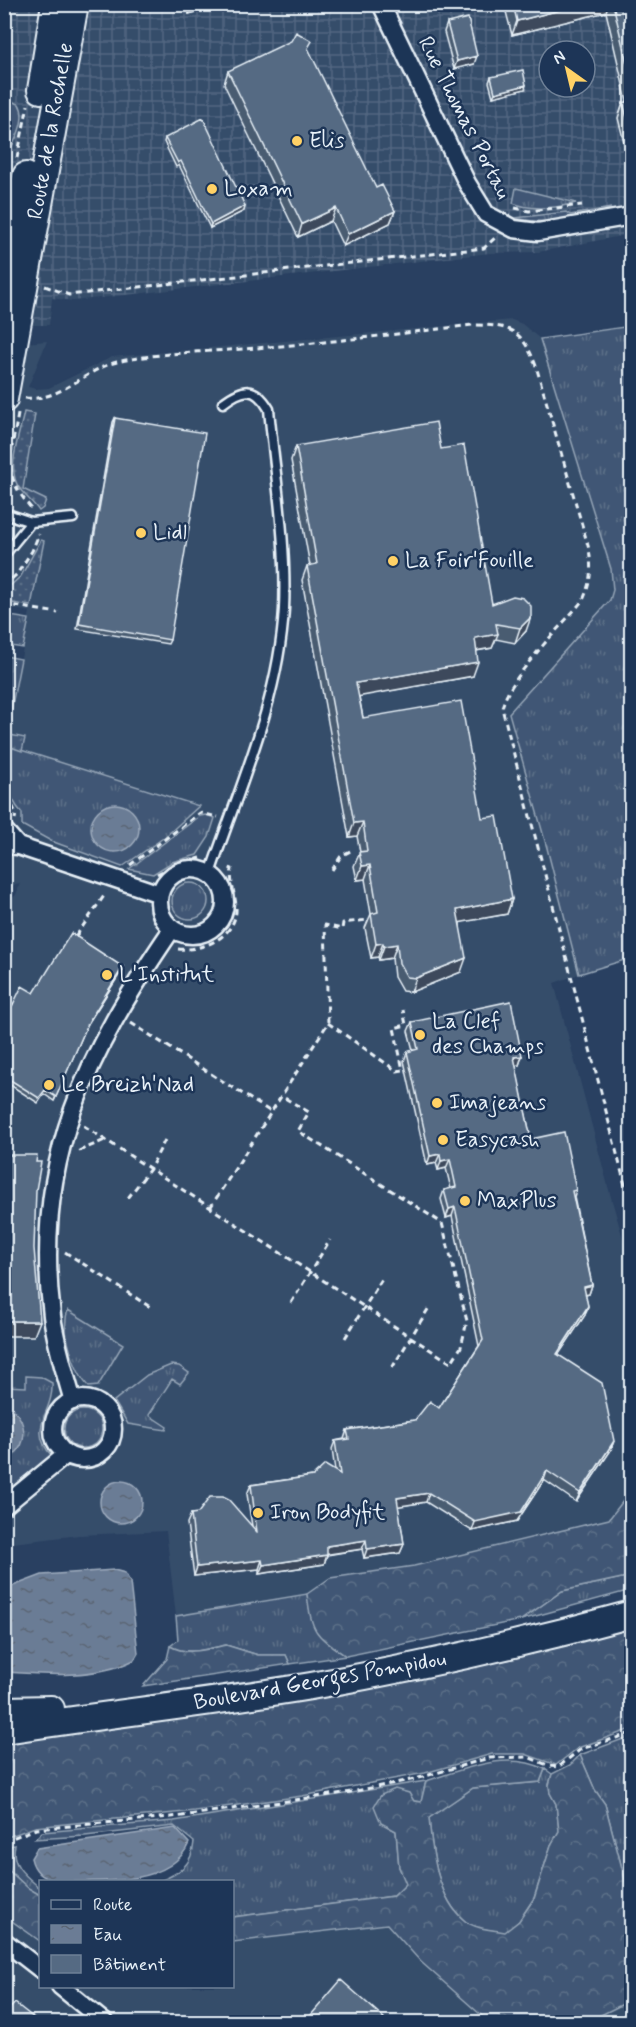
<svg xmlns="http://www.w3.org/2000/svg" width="636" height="2027" viewBox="0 0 636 2027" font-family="Mynerve,sans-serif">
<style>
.built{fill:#364d6b;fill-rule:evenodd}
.industrial{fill:url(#industrial-grid);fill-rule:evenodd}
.grass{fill:url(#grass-tufts);stroke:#94a4b6;stroke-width:1.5}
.forest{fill:url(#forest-crowns);stroke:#94a4b6;stroke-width:1.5}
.garden{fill:url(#garden-dots);stroke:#94a4b6;stroke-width:1.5}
.water{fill:url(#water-ripples);stroke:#9dabbd;stroke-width:1.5}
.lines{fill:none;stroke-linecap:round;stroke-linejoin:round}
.service-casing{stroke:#e8f1f8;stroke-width:13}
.minor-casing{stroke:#e8f1f8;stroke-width:21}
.primary-casing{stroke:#e8f1f8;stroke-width:30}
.path{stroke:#e8f1f8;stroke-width:3;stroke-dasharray:6 4.5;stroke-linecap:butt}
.service{stroke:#1d3557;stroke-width:8}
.minor{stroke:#1d3557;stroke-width:16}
.primary{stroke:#1d3557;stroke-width:26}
.wall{fill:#495b71;stroke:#e8f1f8;stroke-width:1.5}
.shaded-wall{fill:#3c4a5c;stroke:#e8f1f8;stroke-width:1.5}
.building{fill:#556a83;stroke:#e8f1f8;stroke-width:1.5}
.poi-dot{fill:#ffd166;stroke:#1d3557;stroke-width:2}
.labels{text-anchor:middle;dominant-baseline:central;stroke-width:5;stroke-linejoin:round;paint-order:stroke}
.street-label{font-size:22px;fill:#e8f1f8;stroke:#1d3557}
.poi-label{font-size:22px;fill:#e8f1f8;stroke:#1d3557;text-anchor:start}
</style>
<defs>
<pattern id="industrial-grid" width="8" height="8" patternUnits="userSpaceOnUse" patternTransform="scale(1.5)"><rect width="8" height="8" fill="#364d6b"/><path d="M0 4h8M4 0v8" fill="none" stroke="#536781"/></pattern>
<pattern id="grass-tufts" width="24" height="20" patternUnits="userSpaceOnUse" patternTransform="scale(1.5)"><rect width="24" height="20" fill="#415774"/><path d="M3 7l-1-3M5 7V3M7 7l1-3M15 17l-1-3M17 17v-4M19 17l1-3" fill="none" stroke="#5c7089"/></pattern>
<pattern id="forest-crowns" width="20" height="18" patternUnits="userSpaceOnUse" patternTransform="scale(1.5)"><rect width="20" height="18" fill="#415774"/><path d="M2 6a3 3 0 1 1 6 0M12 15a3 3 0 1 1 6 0" fill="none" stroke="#5c7089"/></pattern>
<pattern id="garden-dots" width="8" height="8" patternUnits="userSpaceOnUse" patternTransform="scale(1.5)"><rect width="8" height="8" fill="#415774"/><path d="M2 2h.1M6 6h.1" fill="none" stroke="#5c7089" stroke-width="1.8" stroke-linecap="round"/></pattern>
<pattern id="water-ripples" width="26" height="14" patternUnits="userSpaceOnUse" patternTransform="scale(1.5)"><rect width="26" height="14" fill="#6b7c95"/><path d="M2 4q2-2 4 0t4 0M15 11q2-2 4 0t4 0" fill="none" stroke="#5a6573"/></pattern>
</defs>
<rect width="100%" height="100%" fill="#294061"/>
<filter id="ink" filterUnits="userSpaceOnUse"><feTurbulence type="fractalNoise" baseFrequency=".0167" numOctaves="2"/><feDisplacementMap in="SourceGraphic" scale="12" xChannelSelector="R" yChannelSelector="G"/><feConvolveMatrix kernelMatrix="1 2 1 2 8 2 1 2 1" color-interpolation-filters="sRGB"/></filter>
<g filter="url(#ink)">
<path class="built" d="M512,320L522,324L540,339L611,569L613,590L610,600L509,714L547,848L579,974L554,983L610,1194L631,1266V1491L609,1519L414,1566L330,1578L307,1594L176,1616L166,1531L79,1535L5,1544V1447L13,1456L7,1409H4V905L16,895L20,884L5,887V777L15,805L22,813L147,790L22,751L25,738L11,736L7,731L30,612L5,607V602L31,606L41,541L21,576L8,588L5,598V345L47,341L28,387L36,389L49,388L112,357ZM25,412L35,415L23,489L43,508L38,510L20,489L13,472ZM215,818L209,837L194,857L172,862L153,874L130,869L166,844ZM206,893L207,905L173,906V894Z
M4,1916L40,1941V1986H232L233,1942L387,1924L421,1962L489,2022H5Z
M631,1999V2022H587L627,2002Z"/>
<path class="industrial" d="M4,5H631V234L538,252L490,253L73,301L52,298L49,325H5ZM549,51H585V87H549Z"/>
<path class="grass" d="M13,102L19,104C28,119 14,145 5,156V107Z
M516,188L576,203C556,208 532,211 513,203Z
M611,208C590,223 540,224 515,218L566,212L570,215Z
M631,326V958L579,974L547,848L509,713L610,600L613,590L611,569L540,339Z
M4,615L29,619L23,648L5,645Z
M5,656L21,659L7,731L11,736L5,734Z
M5,745L199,806L166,836L122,867L51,841L22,825V813C5,795 5,769 5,745Z
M206,815L215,818L209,837L197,855L172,862L153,874L129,869L200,816Z
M172 901a18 18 0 1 1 36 0a18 18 0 1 1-36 0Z
M68,1310L123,1344L98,1386L89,1387C75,1373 60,1329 68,1310Z
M171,1365L179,1366L189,1373L180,1384L172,1379L149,1415L167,1427L166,1430L128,1424L114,1401L147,1375Z
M26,1376L41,1377L52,1383C54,1412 26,1428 52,1456L20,1483L5,1489L4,1447L13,1456L7,1409H5V1386L26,1387Z
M64 1429a19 19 0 1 1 38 0a19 19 0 1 1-38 0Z
M631,1576V1590L521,1620L562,1591Z
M307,1594C313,1633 314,1633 346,1656L290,1664L286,1655H258L226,1645L197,1651H180L170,1646L178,1640L176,1616Z
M631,1736V1902L605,1804L595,1790L580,1755Z
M545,1769L552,1774L549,1785L550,1793L556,1804L559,1831L551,1845L534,1898L519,1921L505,1933C493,1930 475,1929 465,1921C437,1898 432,1851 429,1818L473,1788L540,1782Z
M426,1781L421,1802L414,1801L381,1823L396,1831L399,1867L407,1884L394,1896L233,1917L232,1882L160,1881C180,1873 192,1865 194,1842L174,1826L85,1836L35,1839L42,1832L174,1821Z
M15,1845C10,1865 26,1876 40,1888V1895L28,1888L5,1867L4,1847Z"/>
<path class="forest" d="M631,1491V1576L562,1591L521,1620L346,1656C314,1634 312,1633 307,1594L330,1578L414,1566L609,1519Z
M631,1626V1729L578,1748L556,1765L525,1754H492L425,1773L302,1796L195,1811L35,1827L5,1838V1743L35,1736L182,1719L341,1695L516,1658Z
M226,1645L258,1655H286L290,1664L143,1686L167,1659L170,1646C188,1656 207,1649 226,1645Z
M580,1755L595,1790L605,1804L631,1902V1999L627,2002L587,2022H489L421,1962L387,1924L233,1942V1917L394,1896L406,1884L399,1867L396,1831L381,1823L374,1806L381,1795L395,1789L409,1793L414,1801L421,1802L426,1781C465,1769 506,1750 545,1769L540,1782L473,1788L429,1818C432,1851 437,1898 465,1921C475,1929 494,1930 505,1932L519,1921L534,1899L551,1845L559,1831L556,1804L550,1793L549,1785L552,1774L570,1765Z
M5,1867L28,1888L40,1895V1941L5,1916Z"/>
<path class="garden" d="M24,412L35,414L23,489L46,500L43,508L39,511C33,502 26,497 20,489C5,470 20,434 24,412Z
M41,540L44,541L31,606L5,602L8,588L21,576Z
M5,734L25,738L22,751L5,745Z"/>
<path class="water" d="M91 828a24 24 0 1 1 48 0a24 24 0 1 1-48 0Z
M5,1409H13C27,1423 28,1443 13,1456L5,1447Z
M100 1502a21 21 0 1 1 42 0a21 21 0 1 1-42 0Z
M114,1570L125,1573L130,1582L138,1653L134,1660C97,1679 45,1675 5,1672V1589L42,1575Z
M175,1828L189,1843C171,1887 95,1882 55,1881C42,1878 34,1871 31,1858L37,1848Z"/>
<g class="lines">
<defs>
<path id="service" d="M4,513L31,522L4,555
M31,522L73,518
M208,873L212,868C241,783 279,699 284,609C287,542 275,475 269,409C255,385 243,388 223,403"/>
<path id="minor" d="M381,4L467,183L486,214L514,229L538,232L632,216
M4,830L18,846
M4,845L18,846L160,894
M159 902a33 33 0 1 1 66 0a33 33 0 1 1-66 0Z
M53 1429a30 30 0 1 1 60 0a30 30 0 1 1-60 0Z
M73,1401C65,1373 56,1345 52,1316C32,1160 87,1053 172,929
M4,1506L67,1454
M4,1941L40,1969
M60,1986L104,2022"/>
<path id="primary" d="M41,90L55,4
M4,276L26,176
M4,399L75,4
M4,1710L51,1709
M4,1730C107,1714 209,1703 311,1686C419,1667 526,1643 632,1614"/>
</defs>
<use href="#service" class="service-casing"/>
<use href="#minor" class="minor-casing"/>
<use href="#primary" class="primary-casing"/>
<path class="path" d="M17,158L28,105
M515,208L529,211L582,205
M45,286L69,295L484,248L495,238
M25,398C60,402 84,370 117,362C165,351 218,352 267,347C335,342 404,333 472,325C510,325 522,329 536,366L589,549C592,569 591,582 583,600C561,627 509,677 502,708L632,1212
M18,414C11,459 0,471 31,508
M4,586L17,574L32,551L39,534
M4,604L58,613
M4,787L16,814L15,819
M130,865L200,813L218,817
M332,870L341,856L354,849
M157,874L180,862L201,858
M76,936L106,893
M178,949C201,951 233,939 236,912C237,897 229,883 232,869L227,867
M131,1023L271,1112
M328,1023L397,1071L403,1070L394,1028L406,1025L403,1010
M84,1126L451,1363L461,1347L467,1321L442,1223L298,1131L309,1112L281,1096
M79,1151L105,1140
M128,1198L150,1169L167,1136
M210,1208L328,1023L325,925L342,929L343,923L368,920
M65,1252L150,1307
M291,1303L330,1240
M345,1338L384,1276
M392,1368L430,1306
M4,1841L36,1829L182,1816L351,1792L415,1779L489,1758L528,1757L550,1766L558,1767L581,1749L632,1733"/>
<use href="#service" class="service"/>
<use href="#minor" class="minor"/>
<use href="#primary" class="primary"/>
</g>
<path class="wall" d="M187,4H224L189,14Z
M504,4H632V157L628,158L618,118L623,103L627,102L606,12L512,35Z
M447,23L474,64L454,69L444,32Z
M228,71L376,188L395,211L390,223L343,246L331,221L298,237L224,84Z
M491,77L525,89L493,97L489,82Z
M165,138L245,206L244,211L210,228L179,165L176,167L164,142Z
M115,418L170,640L168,644L77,629L113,422Z
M296,446L441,449L492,604L526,631L515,643L496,639L492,648L476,651L473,676L359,696L363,718L482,818L512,899L507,914L460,922L461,972L411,992L402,991L394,977L392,958L379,960L378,957L371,958L365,928L371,914L365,879L357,880L354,866L360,852L357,836L349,837L302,580L307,566H310L291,460Z
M123,967L121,972L87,1025L54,1101L44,1094L38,1103L4,1081V1023L34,993Z
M412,1022L522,1056L519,1065H515L531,1139L576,1190L574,1197L592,1285L589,1294L585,1295L588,1306L585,1315L558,1355L611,1450L576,1502L544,1480L517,1521L472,1531L426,1502L398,1506L404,1544L400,1553L364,1558L362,1549L327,1555L324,1564L259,1574V1569L194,1576L187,1523L191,1514L252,1526L247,1494L251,1485L313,1476L335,1471L332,1449L335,1441L344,1439L347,1430L415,1420L439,1408L479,1346L452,1216L446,1218L441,1199L444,1190L451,1189L446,1168L438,1170L436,1163L427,1165L404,1061L407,1052L413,1050L408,1031Z"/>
<path class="shaded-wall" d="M195,4H224L189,14L192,5Z
M416,4H426L415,8Z
M583,4H608L606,12L512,35L517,21Z
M477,56L474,64L454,69L457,61Z
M526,85L525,89L493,97L495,93Z
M632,147V157L628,158Z
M245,206L244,211L210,228L211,224Z
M336,208L331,221L298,237L302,224Z
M395,211L390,223L343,246L348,234Z
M531,617L526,631L515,643L520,628Z
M498,634L492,648L469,652L475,638Z
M478,662L473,676L351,698L356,683Z
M363,822L357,836L349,837L354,823Z
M370,865L365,879L357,880L362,866Z
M512,899L507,914L452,924L457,910Z
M383,943L378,957L371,958L376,944Z
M397,944L392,958L379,960L384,946Z
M466,958L461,972L411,992L416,978Z
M123,967L121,972L87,1025L54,1101L89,1021Z
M522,1056L519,1065L510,1066L514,1057Z
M440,1154L436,1163L427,1165L430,1156Z
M450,1159L446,1168L438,1170L441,1161Z
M455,1207L452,1216L446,1218L449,1209Z
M592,1285L589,1294L580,1296L584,1287Z
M588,1306L585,1315L553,1363L557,1354Z
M4,1321H40L34,1336H4Z
M614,1441L611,1450L576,1502L580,1493Z
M547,1471L544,1480L517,1521L472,1531L475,1522Z
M429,1493L426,1502L394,1507L397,1498Z
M366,1540L362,1549L323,1555L327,1546Z
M404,1544L400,1553L364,1558L367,1549Z
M327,1555L324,1564L259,1574L263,1565Z
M262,1560L259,1569L194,1576L197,1567Z"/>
<path class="building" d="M513,4H583L517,21Z
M613,4H632V85Z
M468,18L477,56L457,61L447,23Z
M296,32L312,41L308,48L376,188L382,185L395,211L348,234L336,208L302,224L228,71L291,41Z
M523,70L526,85L495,93L491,77Z
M632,101V137L623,103Z
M203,118L245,206L211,224L181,161L178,163L165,138Z
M115,418L205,433L170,640L79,624Z
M436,422L441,449L464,445L492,604L513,596L523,598L531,606V617L520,628L496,624L498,634L475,638L478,662L356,683L363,718L461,701L482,818L497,816L512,899L457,910L466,958L416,978L407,977L399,963L397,944L384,946L383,943L376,944L371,914L378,912L370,865L362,866L359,852L367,851L363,822L354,823L307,566L317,564L296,446Z
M71,933L123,967L89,1021L56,1097L45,1090L39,1098L4,1076V1023L22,986L34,993Z
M511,1001L522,1056L514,1057L531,1139L564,1132L576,1190L572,1191L592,1285L584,1287L588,1306L557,1354L602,1383L614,1441L580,1493L547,1471L521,1512L475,1522L429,1493L397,1498L404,1544L367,1549L366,1540L327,1546V1555L263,1565L262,1560L197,1567L191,1514L198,1513L210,1497H223L229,1500L257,1532L251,1485L313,1476L325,1465L340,1474L335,1441L349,1439L347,1430L415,1420L430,1401L439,1408L483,1340L455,1207L449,1209L444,1190L456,1187L450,1159L441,1161L440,1154L430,1156L407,1052L418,1049L412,1022Z
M4,1155H37L36,1162H41L36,1190L34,1248L40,1321H4Z
M341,1980L384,2018L380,2022H305Z
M15,2003L39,2022H4V2015Z"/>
</g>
<g class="poi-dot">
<circle cx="297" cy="141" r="6"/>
<circle cx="212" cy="189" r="6"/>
<circle cx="141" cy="533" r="6"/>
<circle cx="393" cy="561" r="6"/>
<circle cx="107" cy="975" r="6"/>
<circle cx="420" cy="1035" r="6"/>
<circle cx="49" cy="1085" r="6"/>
<circle cx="437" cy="1103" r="6"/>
<circle cx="443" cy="1140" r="6"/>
<circle cx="465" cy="1201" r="6"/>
<circle cx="258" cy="1513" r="6"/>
</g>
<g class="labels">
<g class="street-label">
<text transform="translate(464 118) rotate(63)">Rue Thomas Portau</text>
<text transform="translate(51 131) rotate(-80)">Route de la Rochelle</text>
<text transform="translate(320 1681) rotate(-10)">Boulevard Georges Pompidou</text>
</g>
<g class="poi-label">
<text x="309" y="141">Elis</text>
<text x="224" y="189">Loxam</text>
<text x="153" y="533">Lidl</text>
<text x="405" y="561">La Foir'Fouille</text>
<text x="119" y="975">L'Institut</text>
<text x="432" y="1022">La Clef<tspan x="432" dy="25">des Champs</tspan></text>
<text x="61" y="1085">Le Breizh'Nad</text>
<text x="449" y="1103">Imajeans</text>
<text x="455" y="1140">Easycash</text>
<text x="477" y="1201">MaxPlus</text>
<text x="270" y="1513">Iron Bodyfit</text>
</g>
</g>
<rect width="636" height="2027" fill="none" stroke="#1d3557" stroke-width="24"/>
<rect x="12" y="12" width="612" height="2003" fill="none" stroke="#e8f1f8" stroke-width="2" filter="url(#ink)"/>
<rect x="39" y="1880" width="195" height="108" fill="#1d3557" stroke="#6e8097" stroke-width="1.5"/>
<rect x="51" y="1900" width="30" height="9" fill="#1d3557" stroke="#6e8097" stroke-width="1.5"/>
<text x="93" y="1910" font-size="18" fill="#e8f1f8">Route</text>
<rect x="51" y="1925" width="30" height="18" fill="url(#water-ripples)" stroke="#6e8097" stroke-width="1.5"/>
<text x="93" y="1940" font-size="18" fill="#e8f1f8">Eau</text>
<rect x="51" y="1955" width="30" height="18" fill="#556a83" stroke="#6e8097" stroke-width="1.5"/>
<text x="93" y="1970" font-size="18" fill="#e8f1f8">Bâtiment</text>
<g transform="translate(567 69) rotate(326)"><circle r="28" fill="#1d3557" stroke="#6e8097" stroke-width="1.5"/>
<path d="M0-4.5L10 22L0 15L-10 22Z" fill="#ffd166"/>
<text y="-9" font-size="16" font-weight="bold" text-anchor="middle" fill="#e8f1f8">N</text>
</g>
</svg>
